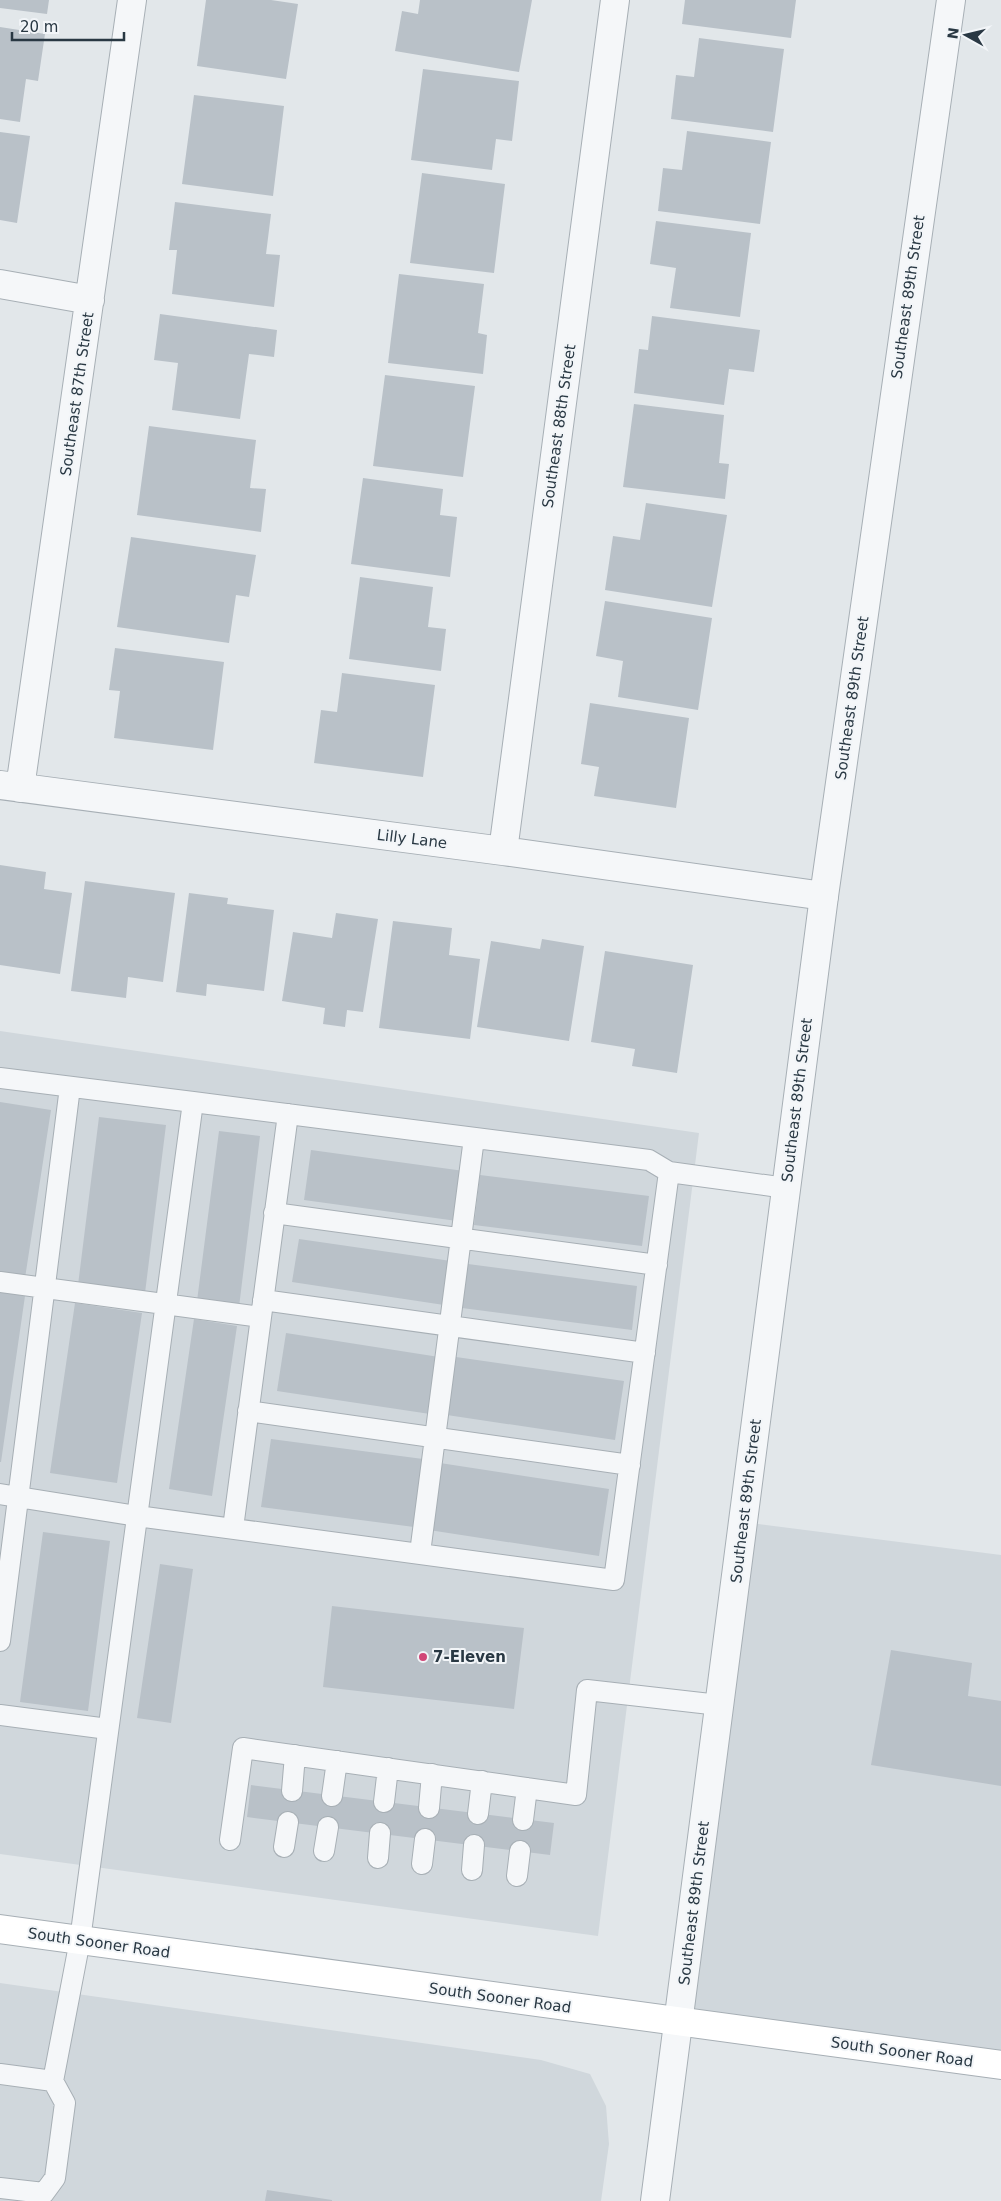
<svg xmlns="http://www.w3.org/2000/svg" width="1001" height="2201" viewBox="0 0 1001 2201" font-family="'DejaVu Sans',sans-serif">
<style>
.built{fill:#d0d7dc}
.building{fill:#b9c1c8}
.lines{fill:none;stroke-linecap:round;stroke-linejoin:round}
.service-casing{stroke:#a7afb5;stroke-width:22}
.minor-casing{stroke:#a7afb5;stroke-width:30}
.tertiary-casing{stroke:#a7afb5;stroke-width:30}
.secondary-casing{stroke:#a7afb5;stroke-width:30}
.service{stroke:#f5f7f9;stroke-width:20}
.minor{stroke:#f5f7f9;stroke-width:28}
.tertiary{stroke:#f5f7f9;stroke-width:28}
.secondary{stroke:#fff;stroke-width:28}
.poi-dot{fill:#d14677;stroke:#f2f5f8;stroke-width:2}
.labels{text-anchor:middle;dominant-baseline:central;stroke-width:4;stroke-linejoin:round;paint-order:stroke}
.street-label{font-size:15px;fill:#293843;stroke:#f2f5f8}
.poi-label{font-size:15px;font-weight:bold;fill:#293843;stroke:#f2f5f8;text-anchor:start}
</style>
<rect width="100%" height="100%" fill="#e2e7ea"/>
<path class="built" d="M0,1031L699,1133L598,1936L0,1854Z
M743,1522L1001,1555V2065L679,2022Z
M0,1983L541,2060L590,2074L606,2106L609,2144L601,2201H0Z"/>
<path class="building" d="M0,0H49L47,14L0,8Z
M206,0H271L298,4L286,79L197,66Z
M420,0H532L519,72L395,51L402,11L418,14Z
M685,0H796L791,38L682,24Z
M0,27L45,34L38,81L26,79L20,122L0,119Z
M699,38L784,49L773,132L671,119L676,75L694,77Z
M423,69L519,81L512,141L496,139L492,170L411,160Z
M194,95L284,106L273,196L182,184Z
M687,131L771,142L760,224L658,211L663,168L682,170Z
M0,132L30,136L17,223L0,220Z
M422,173L505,184L494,273L410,263Z
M175,202L271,214L266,254L280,255L274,307L172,294L177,250H169Z
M656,221L751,233L740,317L670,308L676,268L650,264Z
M399,274L484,284L478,333L487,335L483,374L388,363Z
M160,314L277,330L274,357L249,354L240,419L172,410L178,363L154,360Z
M652,316L760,330L754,372L729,369L724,405L634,393L639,349L648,350Z
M385,375L475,386L463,477L373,466Z
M634,404L724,415L719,463L729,464L725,499L623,487Z
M149,426L256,440L250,488L266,489L261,532L137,515Z
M363,478L443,489L440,515L457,517L450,577L351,564Z
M646,503L727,515L712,607L605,590L613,536L640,540Z
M131,537L256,555L249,597L236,595L229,643L117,627Z
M360,577L433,587L428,627L446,629L441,671L349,659Z
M605,601L712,618L698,710L618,697L623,661L596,656Z
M115,648L224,662L213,750L114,738L120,691L109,690Z
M342,673L435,685L423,777L314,763L321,710L337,712Z
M590,703L689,718L676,808L594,796L599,767L581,764Z
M0,865L46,872L44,889L72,893L60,974L0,965Z
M85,881L175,893L163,982L128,977L126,998L71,991Z
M189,893L228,898L227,904L274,910L264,991L207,984L206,996L176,992Z
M336,913L378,919L363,1012L347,1010L345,1027L323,1024L325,1008L282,1001L293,932L332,938Z
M393,921L452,928L449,955L480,959L470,1039L379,1028Z
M542,939L584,946L569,1041L477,1027L491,941L540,949Z
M605,951L693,965L677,1073L632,1066L635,1049L591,1042Z
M0,1102L51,1110L25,1278L0,1274Z
M99,1117L166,1125L145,1293L78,1285Z
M219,1131L260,1136L239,1307L197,1301Z
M311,1150L464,1171L457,1221L304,1200Z
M480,1175L649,1196L642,1246L474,1225Z
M299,1239L451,1261L444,1305L292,1282Z
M468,1264L637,1286L632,1330L462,1308Z
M0,1292L25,1296L1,1462H0Z
M75,1303L142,1313L117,1483L50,1473Z
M194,1319L237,1326L212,1496L169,1489Z
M286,1333L439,1357L430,1414L277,1391Z
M456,1357L624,1381L615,1440L447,1415Z
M271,1439L423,1459L414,1527L261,1507Z
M440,1463L609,1489L599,1556L429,1530Z
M43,1532L110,1541L88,1711L20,1702Z
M160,1564L193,1569L171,1723L137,1718Z
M332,1606L524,1628L514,1709L323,1687Z
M891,1650L972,1663L968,1696L1001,1701V1786L871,1765Z
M251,1785L554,1823L550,1855L247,1817Z
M267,2190L332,2200V2201H265Z"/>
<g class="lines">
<defs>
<path id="service" d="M0,1078L193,1102
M669,1172L786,1188
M274,1213L657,1265
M0,1282L261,1317
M263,1300L645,1353
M248,1411L630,1465
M0,1494L137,1516L614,1580L669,1172L649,1160L193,1102L80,1940L53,2081
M233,1528L288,1114
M420,1553L474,1138
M0,1641L70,1087
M0,1715L108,1729
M292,1791L295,1755
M332,1796L337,1761
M384,1802L388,1768
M429,1808L432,1774
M478,1814L482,1781
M523,1820L527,1788
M230,1840L243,1748L576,1795L587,1690L719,1705
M284,1847L288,1822
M324,1851L328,1827
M378,1858L380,1833
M422,1864L425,1839
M472,1870L474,1845
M517,1876L520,1851
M0,2074L53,2081L65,2103L55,2178L44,2193L0,2188"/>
<path id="minor" d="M0,284L90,300
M0,785L503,851L824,896
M20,788L132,0
M503,851L615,0"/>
<path id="tertiary" d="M655,2201L824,896L951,0"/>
<path id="secondary" d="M0,1929L1001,2065"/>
</defs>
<use href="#service" class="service-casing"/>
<use href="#minor" class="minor-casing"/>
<use href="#tertiary" class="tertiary-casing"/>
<use href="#secondary" class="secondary-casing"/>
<use href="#service" class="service"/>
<use href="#minor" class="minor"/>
<use href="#tertiary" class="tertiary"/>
<use href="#secondary" class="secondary"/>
</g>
<circle class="poi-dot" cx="423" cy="1657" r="5"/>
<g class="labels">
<g class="street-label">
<text transform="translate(908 297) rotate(-82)">Southeast 89th Street</text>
<text transform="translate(77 394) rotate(-82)">Southeast 87th Street</text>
<text transform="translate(559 426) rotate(-82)">Southeast 88th Street</text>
<text transform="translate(852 698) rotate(-82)">Southeast 89th Street</text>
<text transform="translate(412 839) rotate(7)">Lilly Lane</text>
<text transform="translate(797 1100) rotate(-83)">Southeast 89th Street</text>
<text transform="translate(746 1501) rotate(-83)">Southeast 89th Street</text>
<text transform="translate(694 1903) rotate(-83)">Southeast 89th Street</text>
<text transform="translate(99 1943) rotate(8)">South Sooner Road</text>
<text transform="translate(500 1998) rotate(8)">South Sooner Road</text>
<text transform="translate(902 2052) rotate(8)">South Sooner Road</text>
</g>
<g class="poi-label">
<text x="433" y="1657">7-Eleven</text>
</g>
</g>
<g transform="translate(966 35) rotate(278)" stroke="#f2f5f8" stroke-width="4" paint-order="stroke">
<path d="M0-4L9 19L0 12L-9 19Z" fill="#293843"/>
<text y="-8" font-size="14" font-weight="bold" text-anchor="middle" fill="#293843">N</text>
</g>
<path d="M12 32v8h112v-8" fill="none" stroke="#293843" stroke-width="2.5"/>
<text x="20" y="32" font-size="15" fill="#293843" stroke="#f2f5f8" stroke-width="4" paint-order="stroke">20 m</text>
</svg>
